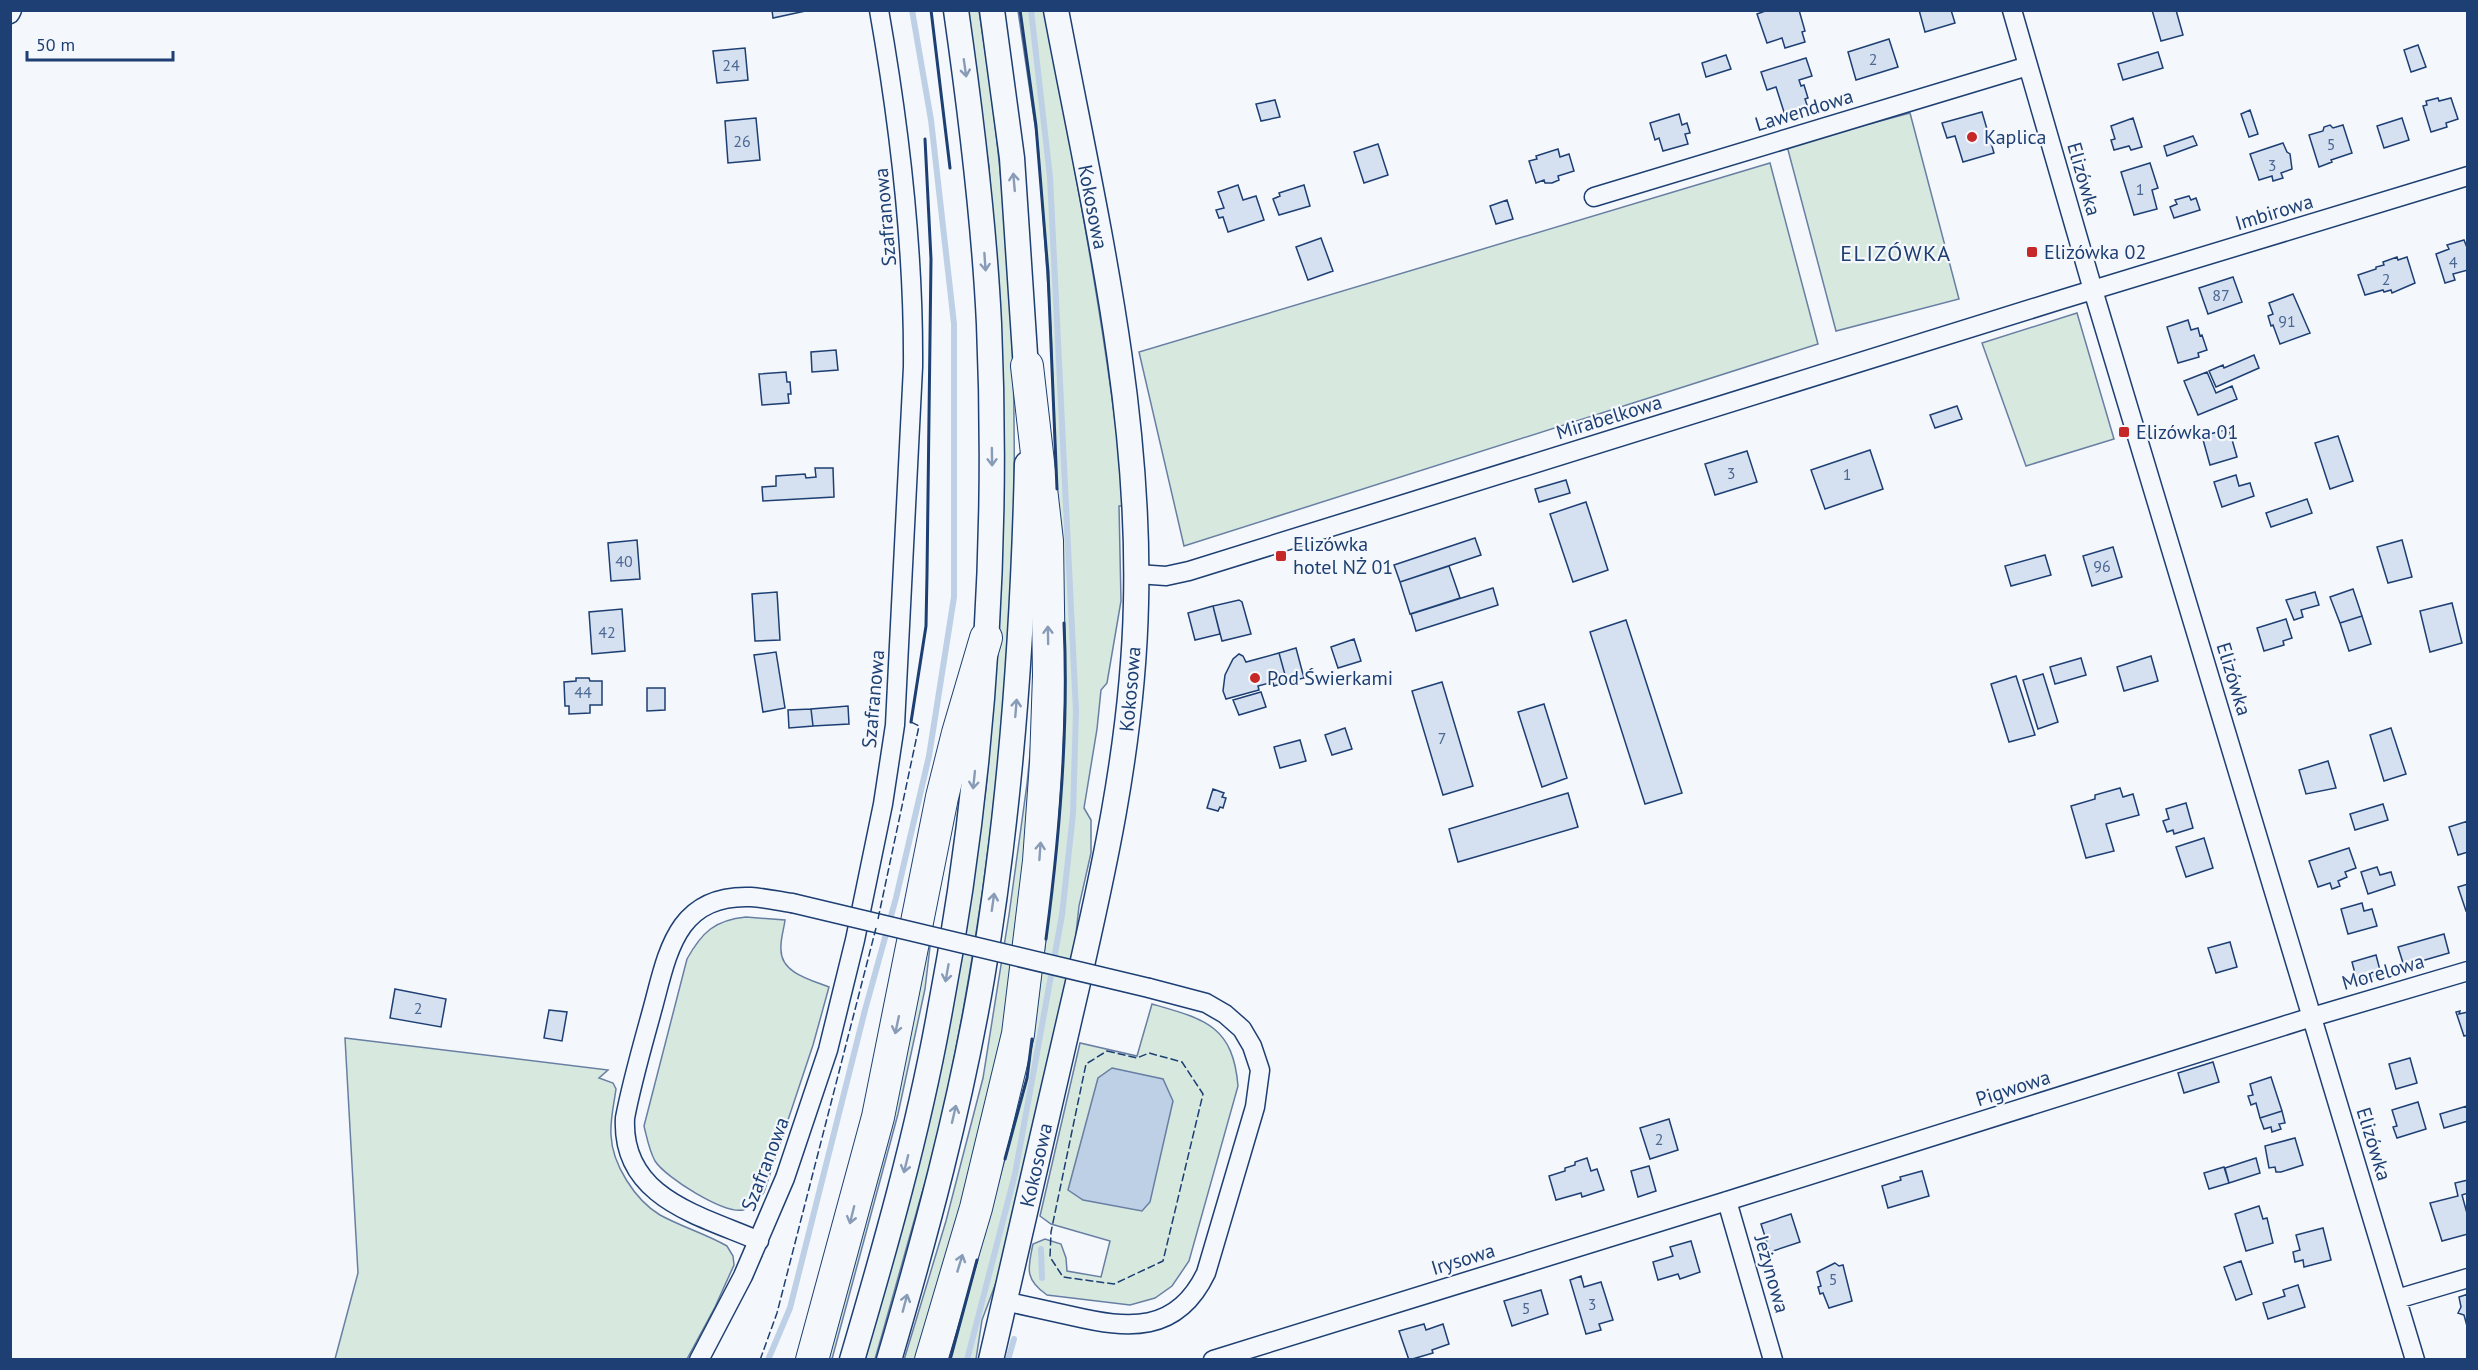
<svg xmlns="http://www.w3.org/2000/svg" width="2478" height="1370" viewBox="0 0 2478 1370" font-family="'PT Sans',sans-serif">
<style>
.green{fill:#d7e8df;stroke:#687fa3;stroke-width:1.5}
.water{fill:#bed0e5;stroke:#687fa3;stroke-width:1.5}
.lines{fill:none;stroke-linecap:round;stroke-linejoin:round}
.stream{stroke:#bed0e5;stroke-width:6}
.building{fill:#d5e0f0;stroke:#1d3f73;stroke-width:1.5}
.street-casing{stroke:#1d3f73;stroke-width:21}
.secondary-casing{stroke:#1d3f73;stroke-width:27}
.highway-casing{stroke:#1d3f73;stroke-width:34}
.street{stroke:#f4f7fb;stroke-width:18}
.secondary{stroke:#f4f7fb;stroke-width:24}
.highway{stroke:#f4f7fb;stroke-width:32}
.street-bridge-casing{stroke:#1d3f73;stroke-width:21;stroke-linecap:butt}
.street-bridge{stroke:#f4f7fb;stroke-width:18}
.fence{stroke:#1d3f73;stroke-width:1.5;stroke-dasharray:8 3;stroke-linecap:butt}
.wall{stroke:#1d3f73;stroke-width:3}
.oneway{stroke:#889bb7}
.poi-dot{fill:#c62828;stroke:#f4f7fb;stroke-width:2}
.labels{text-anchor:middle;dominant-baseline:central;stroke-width:4.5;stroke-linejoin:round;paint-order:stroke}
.number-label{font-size:16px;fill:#4b6792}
.street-label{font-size:20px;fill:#1d3f73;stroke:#f4f7fb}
.poi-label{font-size:20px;fill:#1d3f73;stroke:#f4f7fb;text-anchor:start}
.quarter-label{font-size:22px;letter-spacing:1.5px;fill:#1d3f73;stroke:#f4f7fb}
</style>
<rect width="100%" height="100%" fill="#f4f7fb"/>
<path class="green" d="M965,11H979C1040,382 1019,768 938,1135C932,1162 923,1188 916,1214C902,1263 889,1311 875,1359L865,1360L921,1150L976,861L986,788L998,644L1001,526V375L989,167Z
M1018,11H1045C1076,175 1108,339 1125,506H1119L1121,601L1107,683L1101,690L1097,729L1084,808L1091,820V853L1079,906L1075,943L1020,1191L1000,1272L982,1320L976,1359L950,1360L1027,1078L1046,939L1064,718L1051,330L1038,145Z
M1910,113L1959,299L1836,331L1787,146Z
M1770,163L1818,344L1184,546L1139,352Z
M2077,313L2114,439L2026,466L1982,343Z
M1036,693L1037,777L997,1076L922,1359L904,1360L946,1221L983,1078L1009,915L1027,784Z
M935,905L925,989L898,1114L832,1359L821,1360Z
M746,917L785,920C784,929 780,940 781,950C781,973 811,980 829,987L813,1045L764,1192C758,1200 753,1207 743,1210C724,1214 666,1178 655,1161C649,1150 647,1138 644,1126L687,959C702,932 715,920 746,917Z
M1152,1004C1204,1019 1233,1025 1238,1086L1189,1261L1172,1286L1155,1298L1130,1305L1047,1295C1024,1279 1028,1268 1033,1244L1045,1239L1061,1244L1066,1258L1067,1271L1101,1277L1110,1241L1051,1224L1040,1216L1080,1043L1137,1056Z
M345,1038L608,1070L599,1078L613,1083L616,1089C614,1104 610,1119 611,1135C612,1164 635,1200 660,1215C682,1227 706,1234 727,1246L733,1256L734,1265L715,1307L687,1359H335L358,1273Z"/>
<path class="water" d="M1112,1068L1163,1079L1173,1101L1150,1202L1142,1211L1083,1200L1068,1190L1098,1078Z"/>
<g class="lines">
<path class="stream" d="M1041,1249L1042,1278
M768,1360L790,1308L865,1010L896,898L929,756L954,597V324L931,120L912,10
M967,1360L1015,1174L1062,915L1073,814L1076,711L1050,177L1031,10
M1008,1360L1014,1339"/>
</g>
<path class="building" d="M772,10H810L773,18Z
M1768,10H1799L1805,31L1802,32L1805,42L1785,48L1782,38L1767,43L1757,14Z
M1919,10H1951L1955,23L1925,32Z
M2152,10H2176L2183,35L2161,41Z
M1889,39L1898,67L1856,80L1848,52Z
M2418,45L2426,67L2411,72L2404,50Z
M745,48L748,80L717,83L713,51Z
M2158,52L2163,68L2123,80L2118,64Z
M1726,55L1731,69L1706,77L1702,63Z
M1806,58L1812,76L1799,80L1801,86L1804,85L1808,98L1805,99L1808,108L1785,115L1776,87L1767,90L1761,72Z
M2438,98L2439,101L2451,98L2458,119L2446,123L2447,127L2431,132L2423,106L2427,105L2426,101Z
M1275,100L1280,117L1261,121L1256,104Z
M2250,110L2258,134L2249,137L2241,114Z
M1982,112L1994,153L1963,162L1955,136L1947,138L1942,123Z
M1679,114L1682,125L1687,123L1690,133L1685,134L1688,144L1663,151L1659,138L1655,140L1650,123Z
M756,118L760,160L728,163L725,121Z
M2133,118L2142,147L2131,150L2129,146L2114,150L2111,140L2115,139L2111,126Z
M2402,118L2409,140L2384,148L2377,126Z
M2330,125L2333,128L2343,125L2352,153L2331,160L2332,162L2319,167L2309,135L2323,131L2324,127Z
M2193,136L2197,145L2167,156L2164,146Z
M2283,143L2287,152L2290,154L2292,169L2281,173L2283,178L2273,181L2272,176L2259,180L2250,154Z
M1378,144L1388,175L1364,183L1354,152Z
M1558,149L1560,157L1569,154L1574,171L1558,176L1559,180L1552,183H1545L1544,180L1536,183L1529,161L1537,159L1536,156Z
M2150,163L2158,188L2152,190L2157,209L2134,215L2121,172Z
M1238,185L1243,200L1256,196L1264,220L1228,232L1223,217L1219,218L1216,210L1224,208L1218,192Z
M1304,185L1310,206L1279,215L1273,199L1280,196L1279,193Z
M2189,196L2191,200L2196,198L2200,210L2174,218L2170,207L2177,204L2175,200Z
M1507,200L1513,219L1496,224L1490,206Z
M1321,238L1333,271L1308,280L1296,247Z
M2464,240L2468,250V270L2453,274L2455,280L2445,283L2436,254L2449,249L2447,245Z
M2397,257L2398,260L2407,257L2415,283L2392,293L2391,290L2384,292L2383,290L2365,295L2358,275L2376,269V267L2384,265L2383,262Z
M2233,277L2242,302L2208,314L2199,288Z
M2293,294L2310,333L2280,344L2273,325L2271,326L2268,316L2273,314L2269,303Z
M2188,320L2191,330L2198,328L2200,336L2202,335L2207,350L2198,353L2199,357L2178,363L2167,327Z
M836,350L838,370L812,372L811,352Z
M2254,355L2259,368L2216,387L2209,371L2223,365L2224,368Z
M786,372L787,382H790L791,394H788L789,403L762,405L759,374Z
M2207,372L2216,393L2232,386L2237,399L2198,415L2184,381Z
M1957,406L1962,419L1935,428L1930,415Z
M2229,429L2237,457L2210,465L2202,436Z
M2338,436L2353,481L2330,489L2315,443Z
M1870,450L1883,489L1825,509L1811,470Z
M1747,451L1757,482L1715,495L1705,464Z
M815,468H833L834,497L763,501L762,487L776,486V476L805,474L806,478L816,477Z
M2236,475L2239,486L2250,483L2254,496L2222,507L2214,482Z
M1566,480L1570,493L1539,502L1535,489Z
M2307,499L2312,513L2271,527L2266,513Z
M1586,502L1608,570L1573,582L1550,514Z
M1475,538L1481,555L1400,582L1394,565Z
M637,540L640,579L611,581L608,543Z
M2402,540L2412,577L2388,583L2377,547Z
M2113,547L2122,577L2092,586L2083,556Z
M2045,555L2051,575L2011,586L2005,566Z
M1449,566L1460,598L1410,614L1400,582Z
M1493,588L1498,605L1416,631L1411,614Z
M2353,589L2362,616L2340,623L2330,597Z
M777,592L780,640L755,641L752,594Z
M2315,592L2319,605L2301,610L2303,617L2294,620L2286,600Z
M1239,600L1242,602L1251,634L1222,641L1213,606Z
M2452,603L2462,643L2430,652L2420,611Z
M1213,606L1220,634L1195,640L1188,613Z
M622,609L625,651L592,654L589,612Z
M2362,616L2371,644L2349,651L2340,623Z
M2286,619L2292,638L2283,641L2284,645L2264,651L2257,628Z
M1626,620L1682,793L1645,804L1590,632Z
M1354,639L1361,661L1338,668L1331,647Z
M1296,648L1304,678L1287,682L1279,653Z
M776,652L785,708L763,712L754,655Z
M1279,653L1287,682L1274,686L1273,682L1258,686L1259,690L1226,699L1223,691L1225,675L1233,659L1239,654L1243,656L1246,662Z
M2151,656L2158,681L2124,691L2117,667Z
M2081,658L2086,675L2055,684L2050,667Z
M2043,674L2058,722L2038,729L2023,680Z
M2016,676L2035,735L2009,742L1991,684Z
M576,678H589L590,681H602V705H590V713L569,714V706H565L564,682L576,681Z
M1442,682L1473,786L1443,795L1412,691Z
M647,688H665V710L647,711Z
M1261,692L1266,707L1239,715L1233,700Z
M1544,704L1567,778L1542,787L1518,712Z
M848,706L849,724L813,726L811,709Z
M811,709L813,726L789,728L788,710Z
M1345,728L1352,749L1332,755L1325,735Z
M2391,728L2406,774L2384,781L2370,735Z
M1300,740L1306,761L1280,768L1274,747Z
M2328,761L2336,788L2306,794L2299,770Z
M2120,788L2123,797L2133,794L2139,815L2106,824L2114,851L2086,858L2071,806L2095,799V795Z
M1213,789L1224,793L1222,797L1226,798L1223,808L1220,807L1218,811L1207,808Z
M1568,793L1578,827L1458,862L1449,829Z
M2186,803L2193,828L2174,834L2173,830L2167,832L2163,821L2169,819L2166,809Z
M2383,804L2388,820L2355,830L2350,814Z
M2468,821V852L2458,855L2449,827Z
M2204,838L2213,868L2186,877L2176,847Z
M2349,848L2356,868L2345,872L2347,877L2338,881L2340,886L2332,889L2330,883L2318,887L2309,861Z
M2377,867L2380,875L2391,872L2395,885L2368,894L2361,872Z
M2468,884V910L2466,911L2458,887Z
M2362,903L2364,911L2372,909L2377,926L2348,934L2341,909Z
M2444,934L2449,953L2404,966L2398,947Z
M2230,942L2237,967L2216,973L2208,948Z
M2376,955L2381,974L2357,981L2352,962Z
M395,989L446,999L441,1027L390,1018Z
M549,1010L567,1012L562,1041L544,1038Z
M2460,1011L2459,1014L2468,1012V1035L2464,1036L2456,1012Z
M2410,1058L2417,1083L2396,1089L2389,1064Z
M2213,1062L2219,1082L2184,1093L2178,1073Z
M2271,1077L2282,1111L2260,1118L2256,1103L2251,1105L2248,1096L2253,1095L2250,1084Z
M2418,1102L2426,1129L2397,1138L2393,1127L2397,1126L2392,1110Z
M2467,1106L2468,1121L2444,1128L2440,1114Z
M2282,1111L2285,1123L2279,1124L2281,1129L2272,1132L2271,1127L2264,1129L2260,1118Z
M1669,1119L1678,1150L1650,1159L1640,1128Z
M2295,1138L2303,1165L2281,1172H2276L2275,1167L2269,1168L2265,1146Z
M1587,1158L1591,1171L1597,1169L1604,1190L1582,1197L1581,1193L1556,1200L1549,1176L1565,1171V1168L1575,1165V1162Z
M2256,1158L2260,1173L2229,1183L2225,1168Z
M1649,1166L1656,1191L1638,1197L1631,1171Z
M2224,1167L2229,1183L2209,1189L2204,1173Z
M1922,1171L1929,1196L1888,1208L1882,1186L1901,1180L1900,1177Z
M2468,1180V1193L2462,1195L2468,1217V1234L2442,1241L2430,1203L2458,1196L2455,1183Z
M2259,1206L2263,1219L2267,1218L2273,1243L2246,1251L2235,1214Z
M1791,1214L1800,1242L1770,1252L1761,1224Z
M2323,1228L2331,1260L2304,1267L2303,1260L2295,1262L2293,1252L2300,1250L2296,1235Z
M1691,1241L1700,1272L1680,1279L1678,1274L1658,1280L1653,1262L1673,1256L1670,1247Z
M2241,1261L2252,1294L2236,1300L2224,1267Z
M1835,1263L1839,1266L1843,1265L1852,1301L1829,1308L1823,1293L1820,1294L1818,1287L1821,1286L1817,1272Z
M1581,1276L1584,1287L1601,1282L1613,1320L1599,1324L1601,1330L1586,1334L1570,1280Z
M2298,1285L2305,1307L2268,1319L2263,1303L2285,1296L2283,1290Z
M1541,1290L1548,1314L1512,1326L1504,1301Z
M2468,1294V1325L2467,1326L2464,1315L2458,1313L2461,1307L2459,1297Z
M1424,1324L1426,1330L1443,1324L1449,1344L1432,1350L1433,1353L1409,1360L1399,1331Z"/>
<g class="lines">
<defs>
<path id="street" d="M2012,10L2093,290L2415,1360
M10,14L12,10
M1594,197L2028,66
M1137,574L1166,576L1189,571L2063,299L2468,176
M1727,1201L1773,1360
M759,1241C699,1215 621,1198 625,1118C632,1081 643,1044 653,1007C668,951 677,894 751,897C765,898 778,901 792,903
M2397,1299L2468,1278
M1004,1301C1027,1306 1049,1311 1072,1316C1128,1329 1177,1334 1206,1273L1255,1107L1260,1070L1252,1046L1242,1029L1225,1014L1206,1003L1149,988
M699,1360L743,1276L785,1178L828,1050L855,940L883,804L895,725L913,367C914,246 900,129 879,10
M1213,1360L1727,1201L2312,1017L2468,971"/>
<path id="secondary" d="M992,10L1012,158L1027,384
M852,1360C885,1248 917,1135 938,1021C982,792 999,557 989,324C984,219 971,115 956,10
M889,1360C926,1234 960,1107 982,978C1011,808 1023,636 1027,464
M991,1360C1017,1245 1044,1131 1070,1017C1102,880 1133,745 1136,603C1141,403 1093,206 1056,10"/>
<path id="highway" d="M812,1360L878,1117L942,797L958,733L986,638
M931,1360L976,1208L1018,1034L1039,861L1046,763L1049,675L1047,541L1027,366"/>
</defs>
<use href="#street" class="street-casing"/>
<use href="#secondary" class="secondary-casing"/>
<use href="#highway" class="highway-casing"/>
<use href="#street" class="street"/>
<use href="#secondary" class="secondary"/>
<use href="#highway" class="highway"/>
<defs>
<path id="street-bridge" d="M792,903L1149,988"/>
</defs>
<use href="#street-bridge" class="street-bridge-casing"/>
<use href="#street-bridge" class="street-bridge"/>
<path class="fence" d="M878,919L919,726L911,722
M1107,1051L1137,1058L1149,1053L1182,1062L1203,1094L1163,1261L1114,1284L1063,1277L1050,1257L1051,1232L1086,1064Z
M760,1360L777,1313L876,928"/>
<path class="wall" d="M931,10L950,168
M1020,10L1036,126L1048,272L1057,489
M911,722L926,626L927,574L931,259L925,139
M1046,939C1060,834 1069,729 1064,623
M1005,1159L1027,1078L1032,1039
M950,1360L977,1260"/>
</g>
<defs><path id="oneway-shaft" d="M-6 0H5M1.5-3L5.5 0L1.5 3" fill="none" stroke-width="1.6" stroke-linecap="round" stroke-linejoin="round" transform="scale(1.5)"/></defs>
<g class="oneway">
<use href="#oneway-shaft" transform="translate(965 68) rotate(82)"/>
<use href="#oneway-shaft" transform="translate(1014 182) rotate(-95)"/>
<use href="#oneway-shaft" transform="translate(985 262) rotate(86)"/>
<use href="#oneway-shaft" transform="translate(992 457) rotate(89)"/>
<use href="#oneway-shaft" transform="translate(1048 635) rotate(-91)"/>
<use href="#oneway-shaft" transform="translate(1016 708) rotate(-85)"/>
<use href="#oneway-shaft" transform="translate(974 780) rotate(96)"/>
<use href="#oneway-shaft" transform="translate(1040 851) rotate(-86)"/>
<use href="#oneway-shaft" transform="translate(993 902) rotate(-82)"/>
<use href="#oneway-shaft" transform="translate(947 973) rotate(100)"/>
<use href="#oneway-shaft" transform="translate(897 1025) rotate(102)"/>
<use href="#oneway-shaft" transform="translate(954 1114) rotate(-77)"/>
<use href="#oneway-shaft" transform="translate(906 1164) rotate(104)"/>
<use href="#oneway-shaft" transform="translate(852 1215) rotate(104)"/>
<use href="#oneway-shaft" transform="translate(960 1263) rotate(-73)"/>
<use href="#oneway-shaft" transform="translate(905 1303) rotate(-75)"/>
</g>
<g class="poi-dot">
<circle cx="1972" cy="137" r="6"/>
<rect x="2026" y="246" width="12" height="12" rx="3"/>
<rect x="2118" y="426" width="12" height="12" rx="3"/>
<rect x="1275" y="550" width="12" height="12" rx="3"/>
<circle cx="1255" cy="678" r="6"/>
</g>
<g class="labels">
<g class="number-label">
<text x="1873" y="59">2</text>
<text x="731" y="65">24</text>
<text x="742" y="141">26</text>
<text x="2331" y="144">5</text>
<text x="2272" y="165">3</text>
<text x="2140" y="189">1</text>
<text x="2453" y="262">4</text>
<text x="2386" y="279">2</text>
<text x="2221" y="295">87</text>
<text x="2287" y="321">91</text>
<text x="1731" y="473">3</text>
<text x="1847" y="474">1</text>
<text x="624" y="561">40</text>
<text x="2102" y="566">96</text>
<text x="607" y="632">42</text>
<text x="583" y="692">44</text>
<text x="1442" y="738">7</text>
<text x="418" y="1008">2</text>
<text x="1659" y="1139">2</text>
<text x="1833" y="1279">5</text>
<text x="1592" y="1304">3</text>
<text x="1526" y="1308">5</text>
</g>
<g class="street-label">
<text transform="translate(1804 110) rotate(-17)">Lawendowa</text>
<text transform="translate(2084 179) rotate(74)">Elizówka</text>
<text transform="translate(1093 207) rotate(79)">Kokosowa</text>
<text transform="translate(2274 212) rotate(-17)">Imbirowa</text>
<text transform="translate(885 217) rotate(-95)">Szafranowa</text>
<text transform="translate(1609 417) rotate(-17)">Mirabelkowa</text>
<text transform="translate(2234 679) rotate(73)">Elizówka</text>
<text transform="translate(1130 689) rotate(-85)">Kokosowa</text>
<text transform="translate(873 699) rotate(-85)">Szafranowa</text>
<text transform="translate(2383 972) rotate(-16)">Morelowa</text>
<text transform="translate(2013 1088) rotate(-18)">Pigwowa</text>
<text transform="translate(2374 1144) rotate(73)">Elizówka</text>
<text transform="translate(765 1164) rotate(-69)">Szafranowa</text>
<text transform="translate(1036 1165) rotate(-77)">Kokosowa</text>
<text transform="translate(1463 1259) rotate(-17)">Irysowa</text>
<text transform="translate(1772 1274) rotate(74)">Jeżynowa</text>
</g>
<g class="poi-label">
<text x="1984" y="137">Kaplica</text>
<text x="2044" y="252">Elizówka 02</text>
<text x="2136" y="432">Elizówka 01</text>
<text x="1293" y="544">Elizówka<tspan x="1293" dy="23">hotel NŻ 01</tspan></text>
<text x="1267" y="678">Pod Świerkami</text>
</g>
<g class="quarter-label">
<text x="1896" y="253">ELIZÓWKA</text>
</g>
</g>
<rect width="2478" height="1370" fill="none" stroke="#1d3f73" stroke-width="24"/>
<path d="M27 51v9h146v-9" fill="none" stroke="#1d3f73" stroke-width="3"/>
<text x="36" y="51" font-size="18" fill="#1d3f73" stroke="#f4f7fb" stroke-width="4.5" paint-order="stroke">50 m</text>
</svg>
